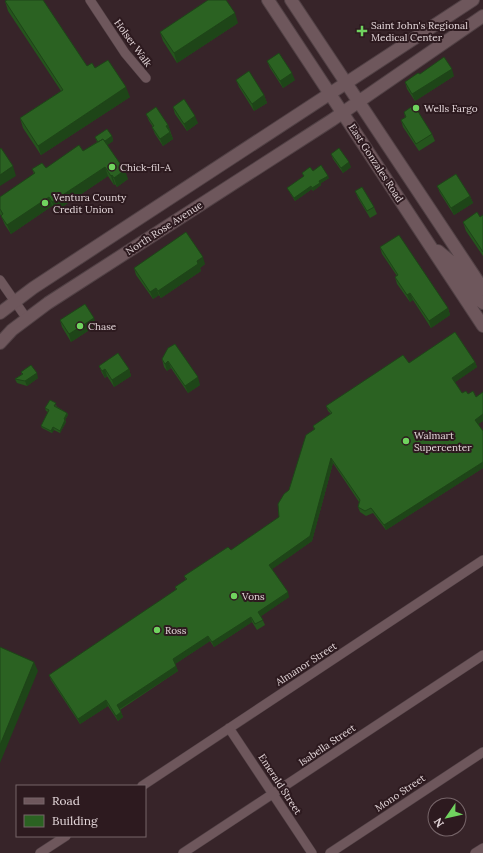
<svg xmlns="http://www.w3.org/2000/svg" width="483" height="853" viewBox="0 0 483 853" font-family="Lora,serif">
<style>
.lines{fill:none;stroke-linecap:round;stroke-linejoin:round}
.street-casing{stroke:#514145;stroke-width:10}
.secondary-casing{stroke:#514145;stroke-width:14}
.street{stroke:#6e575c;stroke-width:9}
.secondary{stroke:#6e575c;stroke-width:12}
.wall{fill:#25541d}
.shaded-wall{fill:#1e4518}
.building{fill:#2b6222;stroke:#1e4518}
.poi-dot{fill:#70d35f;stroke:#2d1a1f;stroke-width:1.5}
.labels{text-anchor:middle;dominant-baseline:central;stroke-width:4;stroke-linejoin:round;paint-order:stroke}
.poi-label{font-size:10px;fill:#e3d6d9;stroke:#2d1a1f;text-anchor:start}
.street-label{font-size:10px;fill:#e3d6d9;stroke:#2d1a1f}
</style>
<rect width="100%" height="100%" fill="#372429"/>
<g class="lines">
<defs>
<path id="street" d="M90,0L125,53L146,78
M0,280L27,319
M229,728L312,853
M142,786L483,560
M40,853L66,836
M183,853L483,655
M330,853L483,752
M475,853L483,848"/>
<path id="secondary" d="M268,0L483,326
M291,0L483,289
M438,251L454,264L478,299L483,303
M0,313L33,288L97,246L473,0
M0,343L12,330L48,303L332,120L483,16"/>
</defs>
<use href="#street" class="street-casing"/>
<use href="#secondary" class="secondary-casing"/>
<use href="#street" class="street"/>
<use href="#secondary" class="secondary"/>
</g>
<path class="wall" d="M5,1L87,66L95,68L130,97L41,155L23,128L20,118L61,91L8,11Z
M238,23L177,63L163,41L160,32Z
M267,61L295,80L283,88L270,68Z
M420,74L454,76L415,101L407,89L405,82Z
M236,80L264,95L267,103L254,111L239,87Z
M173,107L198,123L187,131L175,114Z
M404,112L432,134L435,141L419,151L403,127L401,120L405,117Z
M146,114L168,125L173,139L163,146L155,134L152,127H153L149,121Z
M112,136L113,141L107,145L128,179L117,187L115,184L114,185L108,176L56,211L52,206L11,234L5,225L0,214V197L34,174L32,169L46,168L83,151L97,142L95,137Z
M331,154L351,167L343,173L333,159Z
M313,171L329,178L321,183V185L313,191L312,189L295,201L287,188L304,177L302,173Z
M437,186L470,196L473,203L454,215L440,193Z
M355,191L374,207L377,214L370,218L358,198Z
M483,215V256L466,231L463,222L480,217Z
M380,247L448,308L450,315L431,328L413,300L410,302L397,284L395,277L397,276L382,254Z
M205,264L200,268L201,271L161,298L159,295L153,299L136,275L134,268Z
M60,320L97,325L71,342L62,327Z
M175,344L200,385L188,393L171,368L167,371L164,367L162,359Z
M475,362L477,367L455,382L462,393L483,421L478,424L483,431V468L386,530L373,513L366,516L360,512L358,507L359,502L333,463L312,541L272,569L289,597L261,616L265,625L257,630L252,622L214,647L210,641L175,664L178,671L120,710L123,717L118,721L108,706L80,724L51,680L49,675L176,590L175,587L186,580L184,576L231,550L279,517L289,490L314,429L313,426L331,414L328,411L326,406L409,363Z
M99,366L129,369L131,376L114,387L107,376L105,378L102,373Z
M21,372L38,378L27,386L17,383L15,379L22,374Z
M57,405L56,406L67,413L68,415L65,420L66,422L60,433L54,430L52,433L42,428L41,426L48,412L46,411L45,408Z"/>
<path class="shaded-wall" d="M235,13L238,23L177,63L174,53Z
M452,69L454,76L415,101L412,94Z
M292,73L295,80L283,88L280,81Z
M126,87L130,97L41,155L38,146Z
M264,95L267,103L254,111L252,104Z
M195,116L198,123L187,131L184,124Z
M168,125L171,132L166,126Z
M170,132L173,139L163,146L160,139Z
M112,136L113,141L102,149L100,144Z
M349,162L351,167L343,173L341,168Z
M13,166L16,176L0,186V175Z
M105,167L108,176L56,211L52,202Z
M125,170L128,179L117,187L114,178Z
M112,175L115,184L114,185L111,176Z
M328,176L329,178L321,183V185L313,191L312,188L319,181Z
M311,186L312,189L295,201L294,198Z
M470,196L473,203L454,215L451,208Z
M49,197L52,206L11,234L7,225Z
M203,257L205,264L200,268L201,271L161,298L158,291Z
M156,288L159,295L153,299L150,292Z
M410,293L413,300L410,302L407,295Z
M448,308L450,315L431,328L429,321Z
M94,318L97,325L71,342L69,334Z
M168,361L171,368L167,371L165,364Z
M475,362L477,367L454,383L452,378Z
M105,369L107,376L105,378L102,371Z
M129,369L131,376L114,387L112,380Z
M37,373L38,378L27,386L25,381Z
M198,377L200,385L188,393L185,386Z
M67,413L68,415L65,420L66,422L60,433V431L64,419Z
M483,414V421L477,425L475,420Z
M53,427L54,430L52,433L51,431Z
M331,458L333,463L312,541L271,570L269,565Z
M483,462V468L386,530L384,525Z
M288,592L289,597L260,617L258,612Z
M251,617L252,622L214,647L212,642Z
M208,636L210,641L175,664L173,659Z
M34,662L38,671L0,763V745Z
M176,666L178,671L118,710L117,705Z
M106,700L108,706L80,724L78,719Z
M121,712L123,717L118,721L116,716Z"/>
<path class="building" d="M7,0H43L87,66L92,63L95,68L108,60L126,87L38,146L20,118L63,90L5,1Z
M208,0H226L235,13L174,53L160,32Z
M279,53L292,73L280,81L267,61Z
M444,57L452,69L412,94L405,82L418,73L420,74Z
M249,71L264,95L252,104L236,80Z
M184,99L195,116L184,124L173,107Z
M414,105L432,134L416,144L401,120L406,117L404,112Z
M156,107L168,125L166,126L170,132L160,139L152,127L154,126L146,114Z
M107,129L112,136L105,141L103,139L98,142L95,137Z
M103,139L121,165V164L125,170L114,178L112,175L111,176L105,167L52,202L49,197L7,225L1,216L3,214L0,209V197L35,173L32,169L42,163L46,168L79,145L83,151Z
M1,148L13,166L0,175V149Z
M339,148L349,162L341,168L331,154Z
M321,165L328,176L319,181L320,183L312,188L311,186L294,198L287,188L304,176L302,173L310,167L313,171Z
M456,174L470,196L451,208L437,186Z
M362,187L374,207L367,211L355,191Z
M477,212L480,217L483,215V252L463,222Z
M186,232L203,257L197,261L198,264L158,291L156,288L150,292L134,268Z
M399,235L448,308L429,321L410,293L407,295L395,277L398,275L380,247Z
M85,304L94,318L69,334L60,320Z
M455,332L475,362L452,378L462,393L466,391L468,394L473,391L476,397L483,392V414L475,420L483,431V462L384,525L371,508L365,511L358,507L360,500L331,458L310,536L269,565L288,592L258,612L263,620L255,624L251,617L212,642L208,636L173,659L176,666L117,705L121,712L116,716L106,700L78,719L49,675L177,589L175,587L187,579L184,576L228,547L231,550L279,517L278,504L284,494L289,490L306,435L315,429L313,426L332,413L326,406L403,355L409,363Z
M175,344L198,377L185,386L168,361L165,364L162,359L168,348Z
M118,353L129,369L112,380L105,369L102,371L99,366Z
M31,365L37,373L25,381L15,379L23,374L21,372Z
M50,400L56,403L54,406L67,413L64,419L65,420L60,431L53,427L51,431L41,426L49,410L45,408Z
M0,647L34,662L0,745Z"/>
<g class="poi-dot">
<path d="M360 25h4v4h4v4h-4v4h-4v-4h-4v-4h4z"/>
<circle cx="416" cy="108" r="4"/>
<circle cx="112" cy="167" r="4"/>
<circle cx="45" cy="203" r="4"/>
<circle cx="80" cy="326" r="4"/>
<circle cx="406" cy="441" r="4"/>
<circle cx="234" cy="596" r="4"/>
<circle cx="157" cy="630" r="4"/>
</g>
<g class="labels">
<g class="poi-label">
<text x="371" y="25">Saint John's Regional<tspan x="371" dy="12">Medical Center</tspan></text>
<text x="424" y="108">Wells Fargo</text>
<text x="120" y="167">Chick-fil-A</text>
<text x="53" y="197">Ventura County<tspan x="53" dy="12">Credit Union</tspan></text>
<text x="88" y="326">Chase</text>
<text x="414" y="435">Walmart<tspan x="414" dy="12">Supercenter</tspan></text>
<text x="242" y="596">Vons</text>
<text x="165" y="630">Ross</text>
</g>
<g class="street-label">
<text transform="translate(133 43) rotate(54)">Holser Walk</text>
<text transform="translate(376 163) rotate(57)">East Gonzales Road</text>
<text transform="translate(164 228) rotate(-33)">North Rose Avenue</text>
<text transform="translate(306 664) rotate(-33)">Almanor Street</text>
<text transform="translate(327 745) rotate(-34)">Isabella Street</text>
<text transform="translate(280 784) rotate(57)">Emerald Street</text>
<text transform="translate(400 793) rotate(-34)">Mono Street</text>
</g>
</g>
<rect x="16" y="785" width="130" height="52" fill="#2d1a1f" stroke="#766569"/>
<rect x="24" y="798" width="20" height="6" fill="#6e575c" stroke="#766569"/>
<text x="52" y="805" font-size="12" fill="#e3d6d9">Road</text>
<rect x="24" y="815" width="20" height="12" fill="#2b6222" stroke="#766569"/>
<text x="52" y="825" font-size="12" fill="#e3d6d9">Building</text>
<g transform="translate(447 817) rotate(236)"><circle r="19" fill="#2d1a1f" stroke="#766569"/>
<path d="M0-3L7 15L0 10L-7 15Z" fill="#70d35f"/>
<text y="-6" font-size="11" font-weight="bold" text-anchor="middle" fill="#e3d6d9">N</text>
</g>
</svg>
